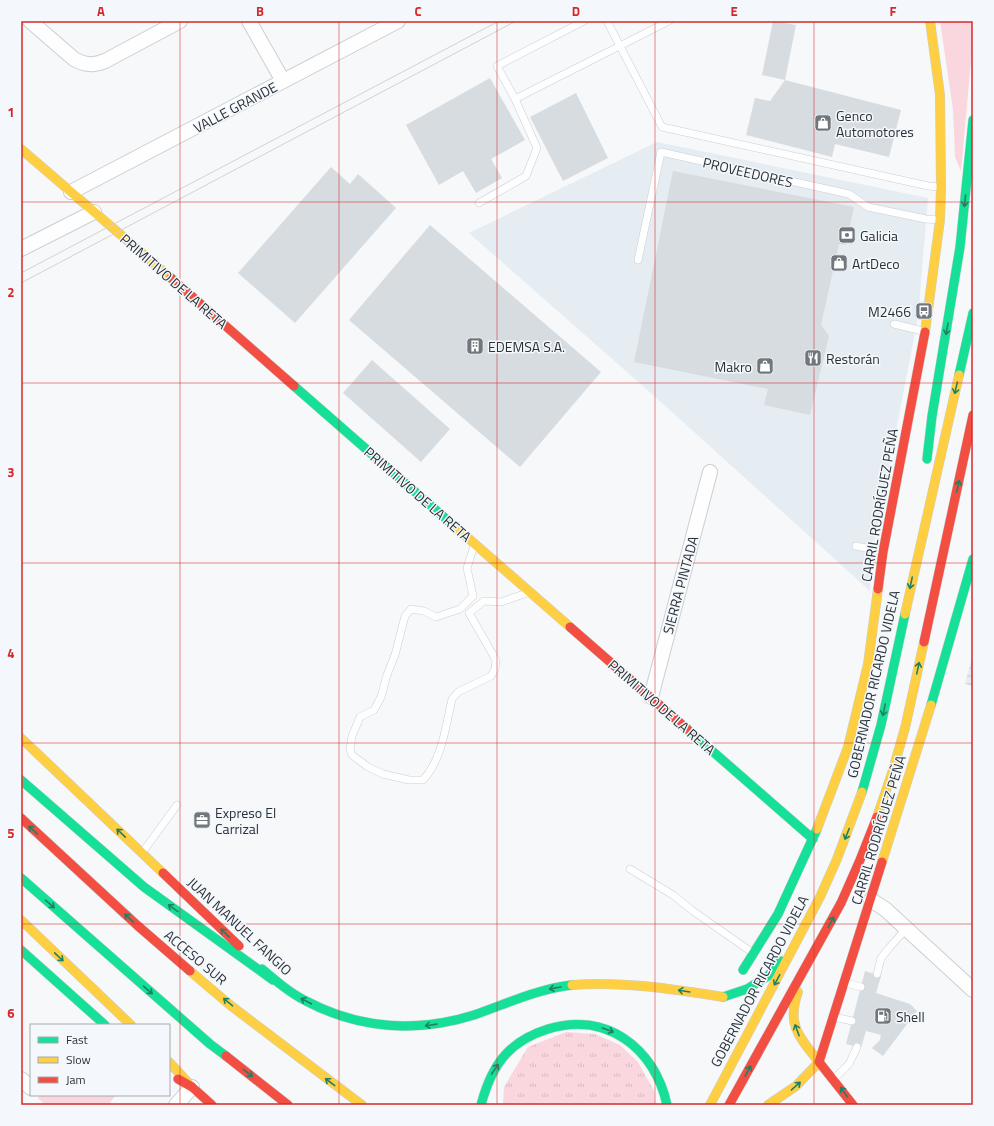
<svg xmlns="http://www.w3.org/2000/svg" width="994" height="1126" viewBox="0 0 994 1126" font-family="'Titillium Web',sans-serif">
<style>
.built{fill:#e5ecf2}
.industrial{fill:url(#industrial-grid)}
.grass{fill:url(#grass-tufts)}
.park{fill:#fad7de}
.building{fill:#d7dce0}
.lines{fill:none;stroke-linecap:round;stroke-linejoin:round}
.lane-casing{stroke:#cbcfd3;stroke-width:8}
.street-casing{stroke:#cbcfd3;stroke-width:16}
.fast-casing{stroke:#cbcfd3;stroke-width:10}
.slow-casing{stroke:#cbcfd3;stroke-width:10}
.jam-casing{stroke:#cbcfd3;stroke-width:10}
.lane{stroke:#fefefe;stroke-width:7}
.street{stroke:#fefefe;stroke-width:14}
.fast{stroke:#16e098;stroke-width:9}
.slow{stroke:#ffcf43;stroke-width:9}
.jam{stroke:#f24e42;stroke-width:9}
.tram{stroke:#d1d3d3;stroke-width:1}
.oneway{stroke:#218063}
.grid{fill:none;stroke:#d62828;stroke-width:1;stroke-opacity:0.55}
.labels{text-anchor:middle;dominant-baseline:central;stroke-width:3;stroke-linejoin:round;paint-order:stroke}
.street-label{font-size:14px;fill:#2a3238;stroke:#f4f8fc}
.poi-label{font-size:14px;fill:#2a3238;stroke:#f4f8fc;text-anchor:start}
.neatline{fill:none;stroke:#d62828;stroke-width:1.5}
.grid-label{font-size:13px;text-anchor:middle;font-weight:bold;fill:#d62828}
</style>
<defs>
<pattern id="industrial-grid" width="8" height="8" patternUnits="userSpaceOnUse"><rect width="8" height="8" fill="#e5ecf2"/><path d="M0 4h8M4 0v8" fill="none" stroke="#c5cbd0"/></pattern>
<pattern id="grass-tufts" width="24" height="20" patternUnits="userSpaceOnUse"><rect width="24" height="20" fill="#fad7de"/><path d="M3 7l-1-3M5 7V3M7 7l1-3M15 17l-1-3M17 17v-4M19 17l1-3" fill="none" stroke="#d6b9bf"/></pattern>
</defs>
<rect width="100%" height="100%" fill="#f6f8fa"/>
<path class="built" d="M657,142L928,198L918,317L873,549L870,591L661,402L469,233Z"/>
<path class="industrial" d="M973,654V686L965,684Z"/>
<path class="grass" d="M566,1032L595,1034L620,1045L638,1062L654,1091L655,1105H503L504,1087L528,1047Z"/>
<path class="park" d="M940,21H973V39L961,171L955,157L953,110Z
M40,1095H116L108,1105H45L38,1098Z"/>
<path class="building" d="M773,21L796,25L785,80L762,75Z
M490,78L525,140L491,159L502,178L476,193L463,171L439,185L406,125Z
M785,80L901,110L889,157L835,144L832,157L746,135L755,98L770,101Z
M576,93L608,158L563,181L530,117Z
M331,167L350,184L358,174L396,208L295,323L238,273Z
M673,171L854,207L846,245L839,244L821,325L829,336L810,415L764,405L768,389L634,362Z
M430,225L601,372L520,467L349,320Z
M372,360L450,429L421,462L343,393Z
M865,971L881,976L876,993L910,1004L917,1011L883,1056L872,1048L880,1040L881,1035L866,1031L861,1048L846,1044Z"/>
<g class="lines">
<defs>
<path id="lane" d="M607,21L662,127L928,186L939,187
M515,99L669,21
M479,203L526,176L537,148L515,99L497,66L584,21
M638,260L661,152L849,194L868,207L926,219L939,220
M894,324L923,331
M474,546L467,568L473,596L460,609L436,617L424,611L411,609L405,616L395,655L387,675L381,697L374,710L360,717L352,736L350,750L352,755L368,767L383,774L409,780H423C442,760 446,725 452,699L458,692L491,676L495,669L496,660L469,613L484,601L501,602L527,593
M856,546L881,551
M142,853L177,805
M630,869L673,895L693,911L753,953
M877,974L881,958L889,948L906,929
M846,983L861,987
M834,1017L852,1021
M834,1079L849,1064L857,1047"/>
<path id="street" d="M30,21L74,59C85,65 93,66 105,61L180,21
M249,21L283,81
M71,192L398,21
M21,249L94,212
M651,697L710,472
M871,900L885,909L973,990
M21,1079L31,1088
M176,1105L192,1087"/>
<path id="fast" d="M959,375L973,313
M294,386L453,525
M927,459L932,416L960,247L973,120
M931,705L973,559
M687,729L813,839
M21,780L144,887L273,980
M862,792L881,725L905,614
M21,878L210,1044L226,1056
M21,950L105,1025
M262,969C276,981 290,993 306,1001C359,1029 417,1033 474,1015C506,1004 537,989 572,985
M743,970L778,914L817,829
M723,997L747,989L768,976L781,961
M481,1105C486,1086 493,1068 506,1054C517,1042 532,1034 548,1029C606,1011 655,1048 667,1105"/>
<path id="slow" d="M21,149L171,278
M925,332L940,220L941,187L940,95L930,21
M453,525L570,627
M905,614L959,375
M21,738L163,873
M877,817L892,773L905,728L924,642
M817,829L848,747L868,664L878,589
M882,862L931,705
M21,920L131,1025
M190,971L230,1005L362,1105
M572,985C623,981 673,989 723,997
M169,1062L192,1087
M710,1105L820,897L837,859L862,792
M768,1105L796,1086L819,1062C800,1038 786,1025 798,992"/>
<path id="jam" d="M171,278L294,386
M878,589L883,552L925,332
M570,627L687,729
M924,642L973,415
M21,818L138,926L190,971
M163,873L239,946
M226,1056L288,1105
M178,1079L192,1087L212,1105
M729,1105L841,903L860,860L877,817
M853,1105L819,1062L882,862"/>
</defs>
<use href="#lane" class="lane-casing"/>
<use href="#street" class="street-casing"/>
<use href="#fast" class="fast-casing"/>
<use href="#slow" class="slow-casing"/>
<use href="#jam" class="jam-casing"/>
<use href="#lane" class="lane"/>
<use href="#street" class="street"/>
<use href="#fast" class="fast"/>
<use href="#slow" class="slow"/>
<use href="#jam" class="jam"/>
<path class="tram" d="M21,273L499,21
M21,283L516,21"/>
</g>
<defs><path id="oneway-shaft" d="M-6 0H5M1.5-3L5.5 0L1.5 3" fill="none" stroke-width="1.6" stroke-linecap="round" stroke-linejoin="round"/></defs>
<g class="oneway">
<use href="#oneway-shaft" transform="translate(965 201) rotate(96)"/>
<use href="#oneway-shaft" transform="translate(947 329) rotate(100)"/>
<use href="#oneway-shaft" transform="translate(956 388) rotate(103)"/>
<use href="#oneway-shaft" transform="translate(958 486) rotate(-78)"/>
<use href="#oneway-shaft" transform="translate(911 583) rotate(102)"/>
<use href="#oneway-shaft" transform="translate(918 668) rotate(-78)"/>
<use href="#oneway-shaft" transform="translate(884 710) rotate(102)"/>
<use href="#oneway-shaft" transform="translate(33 830) rotate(-137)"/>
<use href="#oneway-shaft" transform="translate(121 833) rotate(-136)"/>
<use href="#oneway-shaft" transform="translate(847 834) rotate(112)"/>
<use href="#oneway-shaft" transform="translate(50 904) rotate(41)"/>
<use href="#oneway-shaft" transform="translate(173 908) rotate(-144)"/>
<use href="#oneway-shaft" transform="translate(129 918) rotate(-137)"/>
<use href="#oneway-shaft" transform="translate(831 922) rotate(-62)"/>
<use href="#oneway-shaft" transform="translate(225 933) rotate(-136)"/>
<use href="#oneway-shaft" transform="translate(59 957) rotate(44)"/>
<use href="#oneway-shaft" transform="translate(777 980) rotate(118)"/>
<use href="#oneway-shaft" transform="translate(555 988) rotate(170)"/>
<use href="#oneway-shaft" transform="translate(148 990) rotate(41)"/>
<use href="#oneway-shaft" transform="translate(684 991) rotate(-171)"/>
<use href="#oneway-shaft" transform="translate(306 1001) rotate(-152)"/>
<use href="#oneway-shaft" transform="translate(228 1002) rotate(-140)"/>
<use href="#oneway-shaft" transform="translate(431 1025) rotate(172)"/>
<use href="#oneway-shaft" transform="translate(608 1030) rotate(20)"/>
<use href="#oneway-shaft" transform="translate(797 1030) rotate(-110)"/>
<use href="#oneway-shaft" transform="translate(495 1069) rotate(-56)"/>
<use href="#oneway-shaft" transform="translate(748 1071) rotate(-61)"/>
<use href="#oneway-shaft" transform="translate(248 1073) rotate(38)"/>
<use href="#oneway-shaft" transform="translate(330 1082) rotate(-143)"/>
<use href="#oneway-shaft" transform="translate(796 1086) rotate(-41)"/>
<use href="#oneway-shaft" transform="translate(844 1092) rotate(-126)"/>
</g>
<path class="grid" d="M180,21V1105M339,21V1105M497,21V1105M655,21V1105M814,21V1105M21,202H973M21,383H973M21,563H973M21,743H973M21,924H973"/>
<defs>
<symbol id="shop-square" viewBox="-11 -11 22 22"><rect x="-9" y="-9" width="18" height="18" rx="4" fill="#71777c" stroke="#f4f8fc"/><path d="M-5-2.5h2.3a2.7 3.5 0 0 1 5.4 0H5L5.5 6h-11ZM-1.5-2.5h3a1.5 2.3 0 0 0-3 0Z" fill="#fff"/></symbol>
<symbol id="bank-square" viewBox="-11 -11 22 22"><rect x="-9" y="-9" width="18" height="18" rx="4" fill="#71777c" stroke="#f4f8fc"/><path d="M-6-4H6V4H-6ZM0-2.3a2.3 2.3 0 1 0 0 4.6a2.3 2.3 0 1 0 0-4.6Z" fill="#fff"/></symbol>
<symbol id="bus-square" viewBox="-11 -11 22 22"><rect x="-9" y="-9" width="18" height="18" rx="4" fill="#71777c" stroke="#f4f8fc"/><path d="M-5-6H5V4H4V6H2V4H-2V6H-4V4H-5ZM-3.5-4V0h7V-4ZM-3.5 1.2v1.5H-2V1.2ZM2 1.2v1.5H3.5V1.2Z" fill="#fff"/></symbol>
<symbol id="building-square" viewBox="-11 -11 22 22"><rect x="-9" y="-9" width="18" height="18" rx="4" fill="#71777c" stroke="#f4f8fc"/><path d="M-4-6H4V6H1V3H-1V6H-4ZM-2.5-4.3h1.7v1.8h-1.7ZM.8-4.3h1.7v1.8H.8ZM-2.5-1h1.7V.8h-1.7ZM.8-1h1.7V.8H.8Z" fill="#fff"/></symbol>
<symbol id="restaurant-square" viewBox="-11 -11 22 22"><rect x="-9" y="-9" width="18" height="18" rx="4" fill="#71777c" stroke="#f4f8fc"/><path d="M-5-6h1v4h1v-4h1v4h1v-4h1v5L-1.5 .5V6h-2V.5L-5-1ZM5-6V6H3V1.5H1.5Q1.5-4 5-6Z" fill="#fff"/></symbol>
<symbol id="office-square" viewBox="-11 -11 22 22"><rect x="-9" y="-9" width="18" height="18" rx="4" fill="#71777c" stroke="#f4f8fc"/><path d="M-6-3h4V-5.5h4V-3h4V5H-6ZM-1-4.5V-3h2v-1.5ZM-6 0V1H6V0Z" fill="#fff"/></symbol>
<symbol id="fuel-square" viewBox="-11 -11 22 22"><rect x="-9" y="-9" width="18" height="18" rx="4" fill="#71777c" stroke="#f4f8fc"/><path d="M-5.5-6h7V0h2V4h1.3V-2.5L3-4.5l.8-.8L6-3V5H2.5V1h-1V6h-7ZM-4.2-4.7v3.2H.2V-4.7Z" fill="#fff"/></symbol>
</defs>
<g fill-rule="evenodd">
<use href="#shop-square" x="813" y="113" width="20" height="20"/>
<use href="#bank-square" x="837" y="225" width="20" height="20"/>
<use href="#shop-square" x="829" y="253" width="20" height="20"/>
<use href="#bus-square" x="914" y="301" width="20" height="20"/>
<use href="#building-square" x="465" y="336" width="20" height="20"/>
<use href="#restaurant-square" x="803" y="348" width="20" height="20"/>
<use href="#shop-square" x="755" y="356" width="20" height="20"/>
<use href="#office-square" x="192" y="810" width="20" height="20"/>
<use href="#fuel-square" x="873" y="1006" width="20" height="20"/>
</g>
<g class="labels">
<g class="street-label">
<text transform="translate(235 107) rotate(-28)">VALLE GRANDE</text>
<text transform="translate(748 172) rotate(13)">PROVEEDORES</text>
<text transform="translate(174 281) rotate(41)">PRIMITIVO DE LA RETA</text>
<text transform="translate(418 494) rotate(41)">PRIMITIVO DE LA RETA</text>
<text transform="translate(879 505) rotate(-80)">CARRIL RODRÍGUEZ PEÑA</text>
<text transform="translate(680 585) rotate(-75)">SIERRA PINTADA</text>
<text transform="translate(873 684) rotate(-77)">GOBERNADOR RICARDO VIDELA</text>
<text transform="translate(662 707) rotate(41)">PRIMITIVO DE LA RETA</text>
<text transform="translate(878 830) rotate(-73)">CARRIL RODRÍGUEZ PEÑA</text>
<text transform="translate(240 926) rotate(43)">JUAN MANUEL FANGIO</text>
<text transform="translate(196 957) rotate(40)">ACCESO SUR</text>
<text transform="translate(759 981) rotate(-62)">GOBERNADOR RICARDO VIDELA</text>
</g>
<g class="poi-label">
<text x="836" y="115">Genco<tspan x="836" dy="16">Automotores</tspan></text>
<text x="860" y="235">Galicia</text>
<text x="852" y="263">ArtDeco</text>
<text x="911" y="311" text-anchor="end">M2466</text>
<text x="488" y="346">EDEMSA S.A.</text>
<text x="826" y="358">Restorán</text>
<text x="752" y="366" text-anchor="end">Makro</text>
<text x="215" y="812">Expreso El<tspan x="215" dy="16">Carrizal</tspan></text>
<text x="896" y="1016">Shell</text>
</g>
</g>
<rect width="994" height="1126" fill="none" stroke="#f4f8fc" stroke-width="44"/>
<rect x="30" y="1024" width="140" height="72" fill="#f4f8fc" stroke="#a3a9ae"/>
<rect x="38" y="1037" width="20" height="6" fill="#16e098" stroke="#a3a9ae"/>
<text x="66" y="1044" font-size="12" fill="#2a3238">Fast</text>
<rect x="38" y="1057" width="20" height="6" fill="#ffcf43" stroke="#a3a9ae"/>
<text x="66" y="1064" font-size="12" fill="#2a3238">Slow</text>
<rect x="38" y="1077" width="20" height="6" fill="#f24e42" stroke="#a3a9ae"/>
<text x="66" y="1084" font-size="12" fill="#2a3238">Jam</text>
<rect x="22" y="22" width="950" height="1082" class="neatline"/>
<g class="grid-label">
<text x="101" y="16">A</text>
<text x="260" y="16">B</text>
<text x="418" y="16">C</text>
<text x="576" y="16">D</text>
<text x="734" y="16">E</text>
<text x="893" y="16">F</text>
<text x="11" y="117">1</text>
<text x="11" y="297">2</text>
<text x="11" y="477">3</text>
<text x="11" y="658">4</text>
<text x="11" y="838">5</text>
<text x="11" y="1018">6</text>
</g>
</svg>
